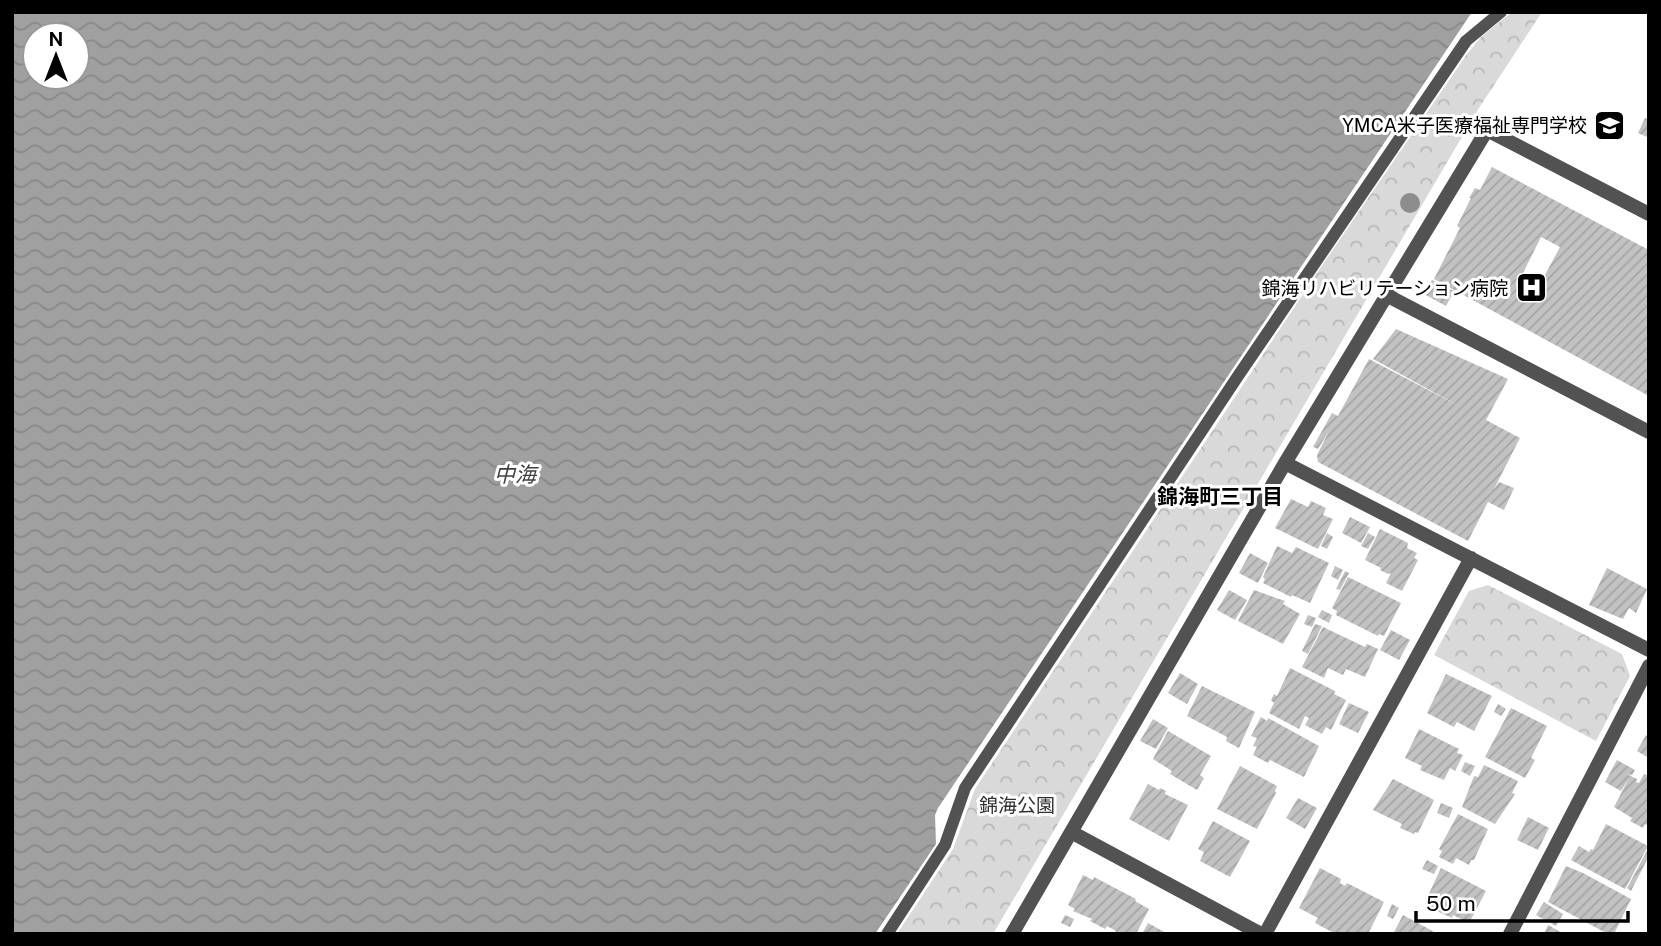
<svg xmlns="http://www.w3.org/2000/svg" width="1661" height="946" viewBox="0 0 1661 946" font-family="'Public Sans','Noto Sans JP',sans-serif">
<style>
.forest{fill:url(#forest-crowns)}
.water{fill:url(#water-waves);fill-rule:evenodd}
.building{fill:url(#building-hatch);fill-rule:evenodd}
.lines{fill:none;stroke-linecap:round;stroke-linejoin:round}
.service{stroke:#525252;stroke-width:12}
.minor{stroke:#525252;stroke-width:14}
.tree{fill:#8d8d8d}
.labels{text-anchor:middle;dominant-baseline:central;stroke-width:6;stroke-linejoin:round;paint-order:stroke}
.poi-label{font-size:19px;fill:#000;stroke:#fff;text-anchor:end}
.park-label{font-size:19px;fill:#303030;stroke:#fff}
.water-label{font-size:21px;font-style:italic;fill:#414141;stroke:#fff}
.neighbourhood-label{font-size:21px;font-weight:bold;fill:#000;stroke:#fff}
</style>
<defs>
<pattern id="forest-crowns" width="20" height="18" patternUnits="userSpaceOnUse" patternTransform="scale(1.75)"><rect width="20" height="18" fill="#d9d9d9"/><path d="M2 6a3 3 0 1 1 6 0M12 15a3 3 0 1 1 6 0" fill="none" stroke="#b8b8b8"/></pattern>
<pattern id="water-waves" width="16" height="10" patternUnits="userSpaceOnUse" patternTransform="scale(1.75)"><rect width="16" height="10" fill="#a0a0a0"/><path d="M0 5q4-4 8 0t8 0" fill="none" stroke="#888"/></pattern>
<pattern id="building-hatch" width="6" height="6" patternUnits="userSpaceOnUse" patternTransform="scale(1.75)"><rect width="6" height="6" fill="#c2c2c2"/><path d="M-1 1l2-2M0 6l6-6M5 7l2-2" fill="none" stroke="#a5a5a5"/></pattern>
</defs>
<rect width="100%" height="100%" fill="#fff"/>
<path class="forest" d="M1512,12H1542L1479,108L993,934H897L953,849L975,789L1321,267L1467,54L1481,37Z
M1488,585L1622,654L1630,676L1596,741L1434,655L1469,591Z"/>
<path class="water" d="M12,12H1472L938,808L935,815L936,844L875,934H12ZM35,35H77V77H35Z"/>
<path class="building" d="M1645,118L1649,120L1647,137L1638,133Z
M1492,167L1649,250V396L1434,279L1460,228L1457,226L1471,198H1469L1475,188L1480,190ZM1541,237L1560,247L1537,290L1519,281Z
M1432,280L1454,291L1446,306L1424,294Z
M1396,329L1508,379L1486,420L1520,438L1494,489L1499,482L1514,488L1504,510L1488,502L1468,541L1318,462L1317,455L1329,431L1318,449L1313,447L1332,413L1338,416L1369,359L1459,406L1373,359Z
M1291,499L1308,507L1311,501L1326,508L1323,515L1333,519L1318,549L1275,528Z
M1350,517L1370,527L1361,543L1342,533Z
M1380,529L1408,543L1407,548L1417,553L1414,558L1418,560L1402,591L1386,583L1391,573L1388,574L1380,570L1381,568L1365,560Z
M1327,533L1333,537L1327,549L1321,546Z
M1368,533L1375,537L1368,549L1361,546Z
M1277,546L1292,553L1296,547L1329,563L1310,603L1292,595L1291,597L1263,583L1265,579L1263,577Z
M1250,553L1268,563L1258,583L1239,573Z
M1335,566L1343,570L1338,580L1331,576Z
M1607,568L1647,589L1636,613L1629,608L1623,619L1589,605Z
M1345,571L1349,573L1340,590L1336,589Z
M1348,577L1401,603L1384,636L1379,634L1378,636L1336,615L1337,611L1332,608Z
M1229,590L1247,600L1235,620L1217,610Z
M1254,590L1285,601L1283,604L1300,614L1283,644L1238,621Z
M1322,610L1332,615L1329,623L1318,617Z
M1308,615L1316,618L1312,627L1304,624Z
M1315,624L1322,626L1308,654L1302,651Z
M1323,627L1365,647L1367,644L1378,649L1365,677L1346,669L1343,675L1328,668L1324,678L1302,667Z
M1391,630L1410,640L1399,660L1380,650Z
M1290,668L1335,691L1334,694L1346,700L1331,730L1326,727L1322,734L1305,725L1309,718L1305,716L1299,729L1269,713L1274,703L1271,700L1274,694L1277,696Z
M1180,673L1198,684L1187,704L1168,693Z
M1446,674L1492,696L1474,731L1457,722L1454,727L1427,713Z
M1202,686L1255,712L1239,748L1226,741L1227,737L1187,716Z
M1349,703L1369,712L1358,733L1339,724Z
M1498,704L1506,709L1501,716L1494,712Z
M1511,708L1547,726L1531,758L1535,760L1525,778L1485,757Z
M1261,717L1267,721L1268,718L1319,746L1304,777L1270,760L1268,763L1253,755L1257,747L1253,746L1257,738L1251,736Z
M1153,719L1168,728L1156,749L1140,741Z
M1419,729L1459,749L1457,753L1463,755L1455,771L1450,768L1444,780L1420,770L1422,766L1405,758Z
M1168,731L1211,756L1200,775L1204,778L1197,790L1170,774L1172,771L1153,759Z
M1646,735L1649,737V758L1637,751Z
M1617,760L1635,770L1632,775L1627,774L1637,779L1636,782L1639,783L1644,774L1649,776V826L1645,824L1643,828L1630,821L1632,818L1614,807L1629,778L1621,791L1605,782Z
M1465,762L1475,766L1470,776L1461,771Z
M1484,765L1518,781L1512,793L1515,794L1495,824L1462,807L1474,776L1478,777Z
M1240,766L1277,786L1275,791L1276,793L1257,829L1217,809Z
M1393,779L1434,800L1418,833L1415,832L1414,834L1400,828L1402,824L1373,810Z
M1148,784L1159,790L1160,788L1166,791L1165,794L1188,805L1169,841L1129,819Z
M1298,798L1317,808L1305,829L1286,818Z
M1441,803L1453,808L1449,818L1437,813Z
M1458,814L1488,829L1474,860H1471L1469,865L1456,858L1453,864L1439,857L1442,851L1439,849Z
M1528,817L1549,828L1538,850L1517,840Z
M1213,821L1250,841L1230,877L1200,861L1204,852L1198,849Z
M1606,824L1648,846L1625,889L1582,866L1586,858L1582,866L1571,860L1579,846L1589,852L1591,849L1593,850Z
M1649,847V856L1631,891L1627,888Z
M1427,860L1438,866L1434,874L1422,869Z
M1566,866L1583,873L1631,899L1614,934H1608L1548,902Z
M1320,868L1341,879L1340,883L1345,886L1347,883L1384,902L1368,934H1336L1315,923L1318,918L1299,908Z
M1441,868L1486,891L1469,923L1453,915L1452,918L1426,906L1428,902L1426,900Z
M1083,875L1093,880L1094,877L1136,899L1135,901L1149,909L1136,934H1114L1116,931L1107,926L1105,929L1090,921L1092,919L1073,911L1075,909L1068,905Z
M1544,902L1563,914L1556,926L1536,915Z
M1392,904L1399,908L1393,919L1387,916Z
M1065,915L1074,919L1070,927L1061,923Z
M1403,915L1438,934H1393Z
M1148,923L1168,934H1142Z
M1548,925L1564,934H1544Z"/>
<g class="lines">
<path class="service" d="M887,934L945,845L965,788L1238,376L1466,41L1501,12"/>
<path class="minor" d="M1388,296L1649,432
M1285,463L1649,650
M1071,832L1261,934
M1012,934L1285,463L1487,130L1649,214
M1265,934L1471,558
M1510,934L1649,666"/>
</g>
<circle class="tree" cx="1410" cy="203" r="10"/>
<defs>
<symbol id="university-square" viewBox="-11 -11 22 22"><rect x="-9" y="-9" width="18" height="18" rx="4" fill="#000" stroke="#fff"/><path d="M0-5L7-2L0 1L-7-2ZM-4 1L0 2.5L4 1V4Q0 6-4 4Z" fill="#fff"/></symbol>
<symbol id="hospital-square" viewBox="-11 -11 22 22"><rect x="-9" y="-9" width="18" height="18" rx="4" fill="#000" stroke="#fff"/><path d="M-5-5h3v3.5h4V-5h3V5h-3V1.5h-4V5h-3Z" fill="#fff"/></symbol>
</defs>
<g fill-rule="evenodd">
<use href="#university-square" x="1592" y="108" width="35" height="35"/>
<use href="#hospital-square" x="1514" y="270" width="35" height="35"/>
</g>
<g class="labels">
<g class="poi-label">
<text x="1587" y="125">YMCA米子医療福祉専門学校</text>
<text x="1508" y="288">錦海リハビリテーション病院</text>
</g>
<g class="park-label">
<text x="1017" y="805">錦海公園</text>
</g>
<g class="water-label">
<text x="515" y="474">中海</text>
</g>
<g class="neighbourhood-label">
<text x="1220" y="496">錦海町三丁目</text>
</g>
</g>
<rect width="1661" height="946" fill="none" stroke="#000000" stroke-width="28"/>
<g transform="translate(56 56)"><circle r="33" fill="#ffffff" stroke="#999999" stroke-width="2"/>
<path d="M0-5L12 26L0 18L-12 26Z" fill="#000000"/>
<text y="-10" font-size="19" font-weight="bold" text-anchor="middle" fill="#000000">N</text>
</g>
<path d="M1416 911v10h212v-10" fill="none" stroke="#000000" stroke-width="3.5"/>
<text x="1426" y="911" font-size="21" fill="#000000" stroke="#ffffff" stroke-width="5" paint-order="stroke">50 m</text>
</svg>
